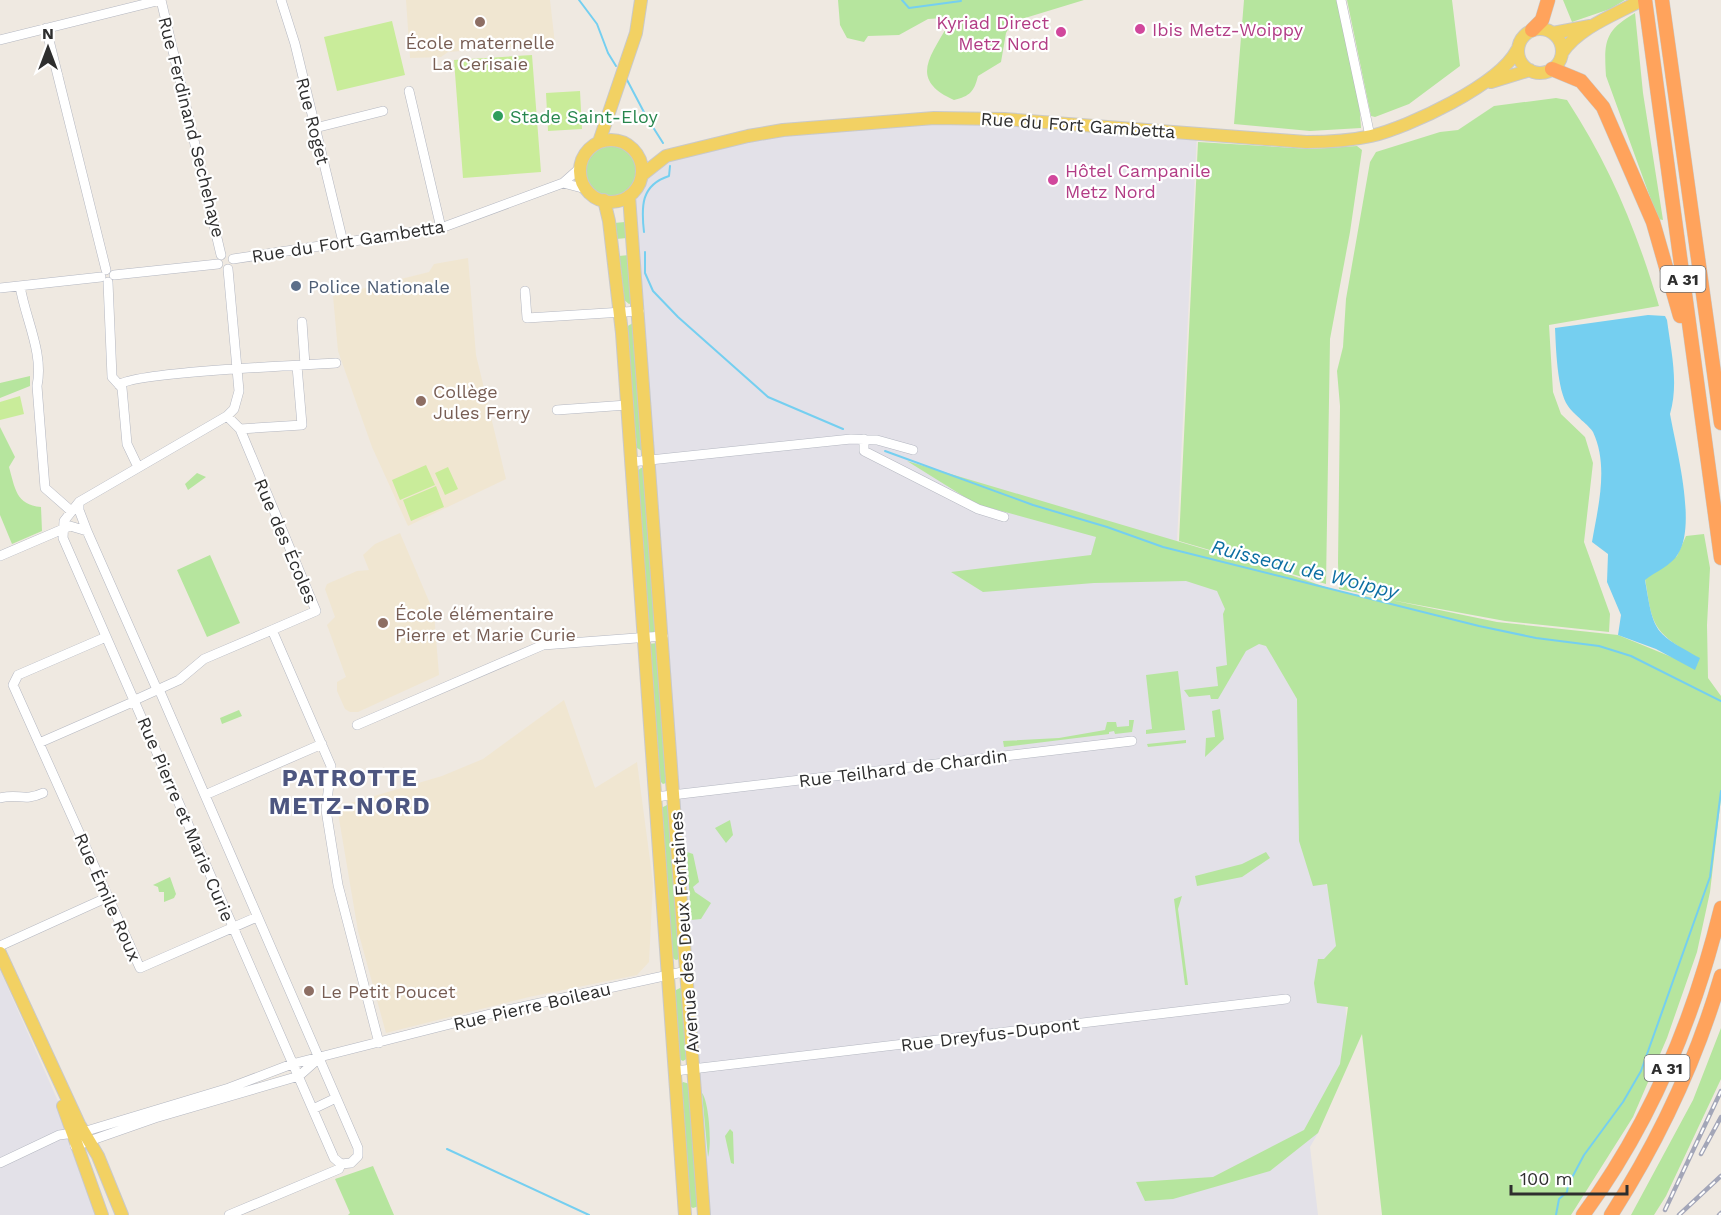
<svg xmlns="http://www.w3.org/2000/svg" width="1721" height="1215" viewBox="0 0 1721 1215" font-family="'Work Sans',sans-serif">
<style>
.industrial{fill:#e3e1e8}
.education{fill:#f0e6d1}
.green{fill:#b6e59e}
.pitch{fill:#c9ec9a}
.water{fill:#75cff0}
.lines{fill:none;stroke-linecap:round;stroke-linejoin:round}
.stream{stroke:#75cff0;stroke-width:2}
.minor-casing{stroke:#b4b7c1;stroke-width:10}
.major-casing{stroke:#c9c9c9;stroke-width:14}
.highway-casing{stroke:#c9c9c9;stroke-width:15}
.minor{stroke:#fff;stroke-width:9}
.major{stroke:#f2d163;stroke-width:12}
.highway{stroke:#ffa35c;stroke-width:14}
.rail-casing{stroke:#a3a6b8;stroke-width:4.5}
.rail{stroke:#fff;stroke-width:2;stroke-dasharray:7;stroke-linecap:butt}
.education-dot{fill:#8d6e63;stroke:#fff;stroke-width:2}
.hotel-dot{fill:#d1479c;stroke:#fff;stroke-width:2}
.leisure-dot{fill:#2e9e5b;stroke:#fff;stroke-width:2}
.service-dot{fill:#5c6f8a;stroke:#fff;stroke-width:2}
.labels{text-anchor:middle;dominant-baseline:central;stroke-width:4.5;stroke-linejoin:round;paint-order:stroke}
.shield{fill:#fff;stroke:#6d6d6d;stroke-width:1.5}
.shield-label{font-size:16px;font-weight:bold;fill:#2e2e2e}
.hotel-label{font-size:18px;fill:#b23c85;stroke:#fff;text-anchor:start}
.education-label{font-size:18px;fill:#785e54;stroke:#fff;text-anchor:start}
.leisure-label{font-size:18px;fill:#27864d;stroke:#fff;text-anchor:start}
.street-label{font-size:18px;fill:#2e2e2e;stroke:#fff}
.service-label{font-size:18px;fill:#4e5e75;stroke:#fff;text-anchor:start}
.water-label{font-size:20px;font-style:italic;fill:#0d6fa3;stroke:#fff}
.district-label{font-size:24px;font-weight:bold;letter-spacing:1.5px;fill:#4d5680;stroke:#fff}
</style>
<rect width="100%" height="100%" fill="#efe9e1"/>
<path class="industrial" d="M934,118L1197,134L1177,541L1288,574L1307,808L1337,925L1349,1043L1318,1133L1310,1147L1318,1215H704L629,196L638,186L642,175L652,166L714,143Z
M0,970L61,1108L102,1215H0Z"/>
<path class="education" d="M406,0H550L555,44L448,52L441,57L410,58Z
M468,258L476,355L506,479L408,526L372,447L338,351L333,296L429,272L434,264Z
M400,533L434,613L439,675L358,712H350L345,709L337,691V682L346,677L327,625L335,617L325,589L327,584L357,571L369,570L363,555L375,544Z
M564,700L595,788L637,762L653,883L649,962L637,975L529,997L386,1033L358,931L337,807L442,776L483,759Z"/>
<path class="green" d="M838,0H1084L1012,22L1006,33L1001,62L978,76C974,92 970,96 954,100C909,80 930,57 948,25L943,18L928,19L899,35L868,36L864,42L847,38L840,25Z
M1244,0H1337L1359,100L1361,128L1310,131L1234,124Z
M1347,0H1452L1460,66L1409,104L1375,117L1371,116Z
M1563,0H1625L1610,9L1572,22Z
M1635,13L1643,93L1663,220L1658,219L1606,76C1604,42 1604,31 1635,13Z
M1556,98L1567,100C1609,164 1637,231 1659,306L1549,325L1553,392L1561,414L1585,437L1593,463L1584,542L1610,614L1609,632L1505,621L1391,600L1497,622L1618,635L1674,658L1678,646C1649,627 1651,612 1645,579L1677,556L1686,536L1704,534L1710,568L1707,625L1708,678L1721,696V798L1710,892L1697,952L1667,1038L1633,1117L1571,1215H1382L1362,1034L1318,1133L1270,1171L1173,1199L1145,1201L1136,1182L1213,1177L1304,1130L1340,1064L1348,1007L1317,1003L1314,983L1318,959H1324L1336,946L1327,884L1313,886L1299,841L1297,699L1266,646L1259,644L1246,651L1218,699H1211L1210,695L1189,697L1184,690L1218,686L1216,667L1227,665L1223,614L1225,609L1217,591L1186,581L1094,583L983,592L951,572L1091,555L1096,537L976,504L907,461L1288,574L1337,591L1380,599L1379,597L1339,589L1338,563L1340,406L1337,371L1343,347L1346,299L1370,162L1376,152L1440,132L1458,130L1494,106Z
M1198,142L1311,149L1357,146L1362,150L1350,232L1330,339L1326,584L1179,541Z
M585 171a26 26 0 1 1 52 0a26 26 0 1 1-52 0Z
M625,222L627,238L616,239L614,223Z
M629,255L632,303L629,304L623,299L619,256Z
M633,323L642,451L637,448L626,327Z
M30,376V386L0,398V383Z
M0,427L15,457L9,467C15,488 16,505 41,507L42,531L12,544L0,515Z
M641,468H645L657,632L648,633L636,472Z
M197,473L206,477L188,490L185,484Z
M210,555L240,623L207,637L177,570Z
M657,643L666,783L663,784L660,781L649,644Z
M1178,671L1185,730L1146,734V730L1152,729L1146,675Z
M1220,709L1224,739L1205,757L1206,738L1215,737L1212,711Z
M239,710L242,716L222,724L220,718Z
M1129,720H1134L1132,732L1115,734L1114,731L1109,732V734L1004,747L1003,741L1059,738L1105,730L1107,722H1116L1117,727L1129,726Z
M1186,740V743L1148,747L1147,744Z
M667,805L670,806L679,959L676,960L671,957L661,808Z
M730,820L733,835L726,843L715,828Z
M687,852L693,854L699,882L693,887L695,892L711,903L701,919L691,920Z
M1266,852L1270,858L1242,877L1197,886L1195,876L1242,864Z
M170,877L176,894L174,898L164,902V892H159L158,887L153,885Z
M1182,896L1178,909L1188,985H1185L1174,899Z
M680,988L683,989L688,1058L683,1061L679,1059L674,991Z
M1721,1028V1079L1666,1196L1654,1215H1631L1693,1100Z
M683,1082L690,1084L699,1206L693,1208L689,1206L681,1084Z
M702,1093C709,1102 712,1144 708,1157Z
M730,1129L733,1132L734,1164L731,1163L725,1136Z
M373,1166L394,1215H348L350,1213L335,1179Z"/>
<path class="pitch" d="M392,21L405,75L337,91L324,37Z
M532,55L541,172L463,178L454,60Z
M580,91L582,129L548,131L546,93Z
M20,396L24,414L0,420V402Z
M426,465L435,485L400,500L392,480Z
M448,467L458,489L445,495L435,473Z
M436,486L444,507L411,521L403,500Z"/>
<path class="water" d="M1648,315L1665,316L1667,320C1671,351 1679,383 1670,414C1676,448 1697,525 1678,554C1672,565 1655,572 1645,580C1654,633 1653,632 1700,658L1695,670L1656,649L1618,635L1621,615L1607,582L1608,554L1592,542C1598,507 1609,466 1593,432C1590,426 1574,415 1568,406C1557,390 1556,348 1555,328Z"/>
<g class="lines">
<path class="stream" d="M579,0L597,24L608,53L616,66
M902,0L909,8L961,1
M626,78L646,116
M651,124L663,143
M644,232C641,206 641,185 669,176L670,166
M645,252V273L653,291L678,317L768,397L843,429
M885,451L1033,505L1107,527L1163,547L1479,626L1536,638L1599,646L1631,656L1721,701
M447,1149L589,1215
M1556,1215L1559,1199L1567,1192L1568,1185L1584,1155L1623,1102L1641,1071L1710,877L1721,791"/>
<defs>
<path id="minor" d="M161,0L221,255
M281,0L295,44L343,242
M1341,0L1370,136
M46,28L106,270
M0,40L161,0
M409,91L441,228
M315,128L383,111
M563,183L586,189
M233,259L441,228L563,183L581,167
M114,275L218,264
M108,282L112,377L122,388L127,444L138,467
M20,286C25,318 44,353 37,386L45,488L70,510
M0,288L101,277
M525,291L527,318L639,311
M302,322L305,365
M119,385C133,372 305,365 336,363
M557,410L627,405
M227,416L240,429L316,611L272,630L331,766L326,810L338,885L379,1043
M240,429L302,425L297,366
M864,439V451L978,509L1004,517
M631,462L851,439L877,440L913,450
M79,502V510L87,531L155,685L161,694L358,1148V1156L351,1163L341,1164L334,1158L63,538L64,521L79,502L227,416L234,409L239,391L228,269
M0,556L70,526L87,531
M106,637L18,675L13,685L39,743L135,701
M135,700L179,680L204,659L272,630
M357,725L543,645L663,636
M39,743L140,968L257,917
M205,795L322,744
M655,797L1132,741
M0,798C20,793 23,802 43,793
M0,946L108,897
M675,1071L1286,999
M313,1109L336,1098
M75,1146L155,1118L299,1076L317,1060
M0,1163L59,1135L83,1132L229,1088L292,1064L498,1012L687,971
M229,1215L339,1169L341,1164"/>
<path id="major" d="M1518 51a22 22 0 1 1 44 0a22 22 0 1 1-44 0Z
M1553,33L1590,26
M1562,53C1578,28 1616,14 1642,0
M1491,82L1530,70
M580 171a31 31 0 1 1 62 0a31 31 0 1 1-62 0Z
M599,142L636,33L641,0
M642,175L666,156L748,136L783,130L934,118L1004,119L1306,142C1328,142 1349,141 1371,136C1409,127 1499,85 1517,50
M629,196L704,1215
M604,200L609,221L622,333L685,1215
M0,953L79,1124L98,1156L122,1215
M63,1106L102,1215"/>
<path id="highway" d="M1645,0L1721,558
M1662,0L1721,423
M1532,30L1542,20L1548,0
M1552,69L1581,81L1603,107L1653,222L1680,316
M1583,1215C1651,1123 1694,1019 1721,908
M1611,1215C1659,1140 1696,1062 1721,976"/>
</defs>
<use href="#minor" class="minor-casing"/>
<use href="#major" class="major-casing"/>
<use href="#highway" class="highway-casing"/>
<use href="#minor" class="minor"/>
<use href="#major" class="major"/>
<use href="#highway" class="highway"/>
<defs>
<path id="rail" d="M1701,1154L1721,1117
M1665,1210L1721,1091
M1679,1215L1721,1176
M1719,1215L1721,1213"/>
</defs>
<use href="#rail" class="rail-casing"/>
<use href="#rail" class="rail"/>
</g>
<g class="education-dot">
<circle cx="480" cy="22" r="6"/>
<circle cx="421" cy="401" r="6"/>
<circle cx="383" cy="623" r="6"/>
<circle cx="309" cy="991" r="6"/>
</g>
<g class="hotel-dot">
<circle cx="1140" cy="29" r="6"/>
<circle cx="1061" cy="32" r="6"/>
<circle cx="1053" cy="180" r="6"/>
</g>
<circle class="leisure-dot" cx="498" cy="116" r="6"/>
<circle class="service-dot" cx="296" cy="286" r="6"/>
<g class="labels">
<g class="shield">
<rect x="1660.5" y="266" width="45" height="26" rx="4.5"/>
<rect x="1644.5" y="1055" width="45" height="26" rx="4.5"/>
</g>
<g class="shield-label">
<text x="1683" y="279">A 31</text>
<text x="1667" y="1068">A 31</text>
</g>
<g class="hotel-label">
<text x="1049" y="22" text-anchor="end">Kyriad Direct<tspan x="1049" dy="21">Metz Nord</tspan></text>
<text x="1152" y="29">Ibis Metz-Woippy</text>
<text x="1065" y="170">Hôtel Campanile<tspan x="1065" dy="21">Metz Nord</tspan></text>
</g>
<g class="education-label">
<text x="480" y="42" text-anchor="middle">École maternelle<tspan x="480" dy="21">La Cerisaie</tspan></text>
<text x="433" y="391">Collège<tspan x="433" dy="21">Jules Ferry</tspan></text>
<text x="395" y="613">École élémentaire<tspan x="395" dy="21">Pierre et Marie Curie</tspan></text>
<text x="321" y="991">Le Petit Poucet</text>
</g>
<g class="leisure-label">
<text x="510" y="116">Stade Saint-Eloy</text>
</g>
<g class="street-label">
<text transform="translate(313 121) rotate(76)">Rue Roget</text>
<text transform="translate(1078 125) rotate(4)">Rue du Fort Gambetta</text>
<text transform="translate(192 127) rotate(76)">Rue Ferdinand Sechehaye</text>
<text transform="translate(348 241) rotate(-9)">Rue du Fort Gambetta</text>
<text transform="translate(286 541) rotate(67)">Rue des Écoles</text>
<text transform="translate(903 768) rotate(-7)">Rue Teilhard de Chardin</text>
<text transform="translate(186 819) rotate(67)">Rue Pierre et Marie Curie</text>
<text transform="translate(108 897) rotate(66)">Rue Émile Roux</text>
<text transform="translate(684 932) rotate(-94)">Avenue des Deux Fontaines</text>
<text transform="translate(532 1006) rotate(-13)">Rue Pierre Boileau</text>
<text transform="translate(990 1034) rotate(-7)">Rue Dreyfus-Dupont</text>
</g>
<g class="service-label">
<text x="308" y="286">Police Nationale</text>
</g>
<g class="water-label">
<text transform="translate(1305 569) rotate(14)">Ruisseau de Woippy</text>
</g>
<g class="district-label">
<text x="350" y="778">PATROTTE<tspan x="350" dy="28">METZ-NORD</tspan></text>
</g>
</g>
<g transform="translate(48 48)" stroke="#ffffff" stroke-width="4.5" paint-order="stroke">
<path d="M0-4.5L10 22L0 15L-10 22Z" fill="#2e2e2e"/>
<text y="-9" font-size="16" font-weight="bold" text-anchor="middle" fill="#2e2e2e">N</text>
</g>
<path d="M1511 1185v9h116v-9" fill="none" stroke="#2e2e2e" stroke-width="3"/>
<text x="1520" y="1185" font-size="18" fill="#2e2e2e" stroke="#ffffff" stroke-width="4.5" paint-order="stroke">100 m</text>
</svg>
